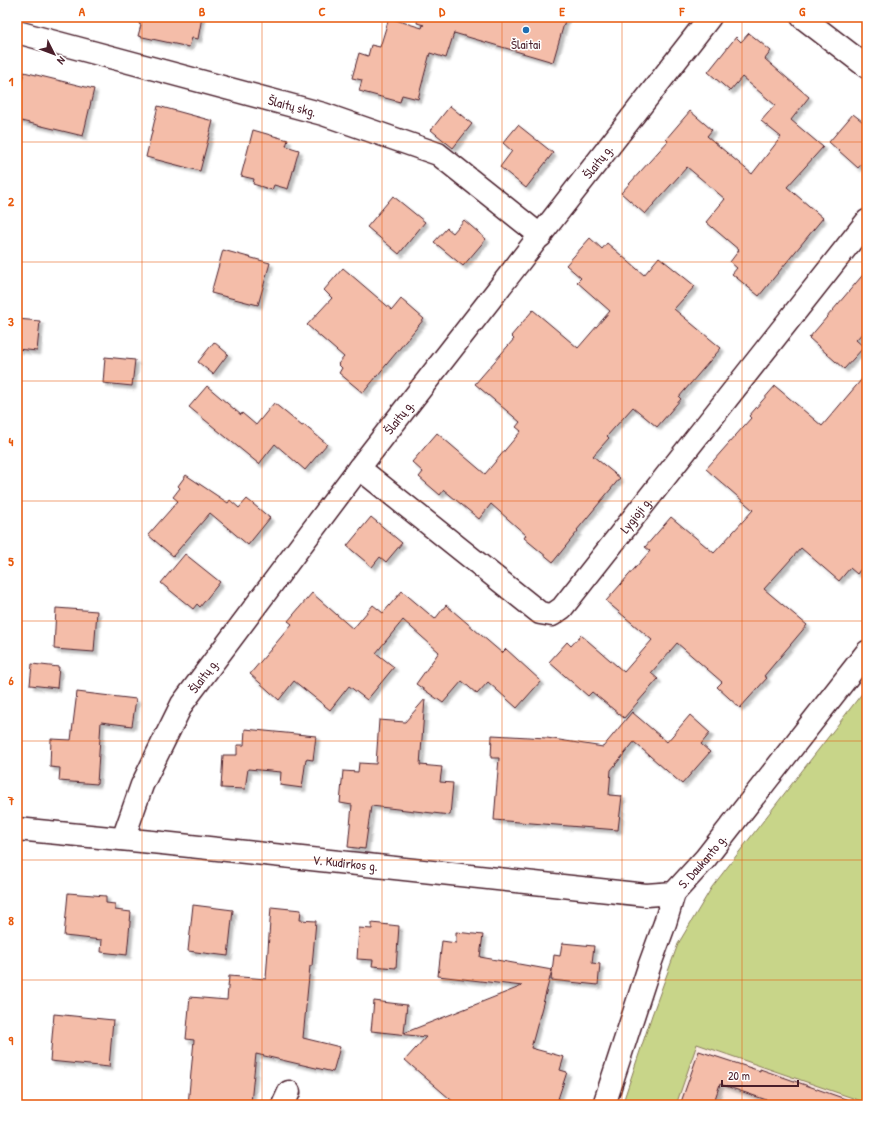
<svg xmlns="http://www.w3.org/2000/svg" width="884" height="1122" viewBox="0 0 884 1122" font-family="'Patrick Hand',sans-serif">
<style>
.built{fill:#fcebe5}
.green{fill:#c8d589;stroke:#897a5a}
.building{fill:#f4bda9;stroke:#4a1f2b;filter:url(#shadow)}
.lines{fill:none;stroke-linecap:round;stroke-linejoin:round}
.minor-casing{stroke:#4a1f2b;stroke-width:25}
.tertiary-casing{stroke:#4a1f2b;stroke-width:25}
.minor{stroke:#fff;stroke-width:22}
.tertiary{stroke:#fff;stroke-width:22}
.grid{fill:none;stroke:#e8590c;stroke-width:1;stroke-opacity:0.55}
.poi-dot{fill:#1f6fb2;stroke:#fff;stroke-width:1.5}
.labels{text-anchor:middle;dominant-baseline:central;stroke-width:3;stroke-linejoin:round;paint-order:stroke}
.poi-label{font-size:13px;fill:#4a1f2b;stroke:#fff}
.street-label{font-size:13px;fill:#4a1f2b;stroke:#fff}
.neatline{fill:none;stroke:#e8590c;stroke-width:1.5}
.grid-label{font-size:13px;text-anchor:middle;font-weight:bold;fill:#e8590c}
</style>
<defs>
<filter id="shadow"><feDropShadow dx="3.5" dy="3.5" stdDeviation="1" flood-color="#0004"/></filter>
</defs>
<rect width="100%" height="100%" fill="#fff"/>
<filter id="ink" filterUnits="userSpaceOnUse"><feTurbulence type="fractalNoise" baseFrequency=".025" numOctaves="2"/><feDisplacementMap in="SourceGraphic" scale="8" xChannelSelector="R" yChannelSelector="G"/><feConvolveMatrix kernelMatrix="1 2 1 2 8 2 1 2 1" color-interpolation-filters="sRGB"/></filter>
<g filter="url(#ink)">
<path class="built" d="M696,1044L867,1103V1105H676Z"/>
<path class="green" d="M867,687V1103L697,1044L676,1105H622L652,1015L678,944L712,887Z"/>
<path class="building" d="M140,17H202L198,39L192,38L189,47L138,36L141,25L139,24Z
M418,17H566L553,62L454,33L446,58L430,53L418,99L402,95L400,102L359,91L362,80L352,78L359,53L368,56L371,45L380,47L389,18L422,28L423,25H424L417,23Z
M749,33L771,51L765,59L809,97L791,120L823,147L787,187L823,218L759,296L732,274L737,268L730,262L739,250L706,222L725,199L687,167L645,214L621,193L668,141L666,139L690,111L712,130L707,136L752,174L781,137L761,121L775,105L742,77L730,91L708,72L736,37L741,42Z
M24,72L94,89L83,136L17,120V100Z
M158,106L213,121L200,171L146,157Z
M450,106L472,124L453,148L431,130Z
M853,114L867,125V158L858,168L829,142Z
M518,125L553,153L526,188L500,167L512,151L503,143Z
M253,130L288,140L286,146L299,150L288,189L274,185L272,190L253,184L254,179L241,176Z
M393,196L425,222L399,254L367,227Z
M464,220L486,239L463,266L434,242L447,228L453,233Z
M590,238L602,249L607,243L644,275L659,257L695,286L674,309L721,348L679,397L681,399L657,427L633,407L607,436L609,438L593,456L620,478L577,530L578,531L553,562L524,538L526,535L491,504L479,519L444,490L440,495L419,477L423,472L412,462L437,433L485,474L521,431L516,427L520,422L475,384L514,339L511,336L533,310L578,348L610,311L577,282L581,278L566,265Z
M223,250L270,263L258,305L211,293Z
M343,268L392,310L401,299L424,319L363,393L339,373L342,368L338,364L344,357L307,325L332,298L324,290Z
M867,270V328L856,340L864,347L844,369L809,338Z
M17,319L40,321L37,351L17,349Z
M214,342L228,354L213,374L198,362Z
M105,357L135,360L132,386L103,383Z
M867,373V561L857,574L850,568L839,581L801,548L764,589L807,625L764,676L767,678L740,708L717,687L722,682L677,643L651,673L658,679L624,718L592,692L588,696L549,662L567,642L571,646L581,635L624,672L652,640L606,601L650,551L645,547L671,517L714,553L753,510L706,469L751,418L749,416L775,386L822,426Z
M207,386L241,415L242,413L256,425L274,403L302,426L304,425L327,444L305,470L275,444L259,464L189,407Z
M186,475L228,503L230,500L239,508L247,499L270,518L248,545L210,513L173,556L148,535L178,501L173,497L180,488L178,486Z
M371,517L402,543L386,562L380,557L372,567L347,546Z
M185,554L220,582L200,607L197,604L193,609L161,583Z
M402,591L435,619L446,605L502,653L506,649L541,681L517,708L488,682L477,694L462,681L443,703L416,684L439,652L403,620L376,653L394,667L367,700L349,686L330,710L294,681L279,700L250,674L292,624L288,621L312,593L353,629L373,605L383,613Z
M56,608L97,611L94,652L54,649Z
M32,664L59,667L57,688L30,685Z
M77,692L136,699L132,726L101,722L97,784L59,781L60,768L50,767L51,739L71,740Z
M425,699L420,765L442,767L440,782L453,783L450,815L371,806L365,849L348,847L352,805L340,803L343,771L358,772L359,763L376,764L379,720L405,722Z
M632,712L667,742L690,715L710,733L701,744L710,752L682,784L634,742L611,770L609,795L622,796L618,830L494,820L499,758H491L492,735L547,738L603,747Z
M245,729L316,736L313,760L306,759L302,788L280,785L281,772L248,769L245,789L221,788L223,755H237V745H244Z
M68,893L106,896V903L115,904V910L131,912L127,955L101,952L102,940L64,936Z
M193,905L233,910L228,956L188,951Z
M271,907L301,910L300,920L316,921L312,966H310L303,1038L340,1047L333,1072L256,1054L251,1103L221,1100V1105H188L194,1040L186,1039L190,997L227,1000L229,976L266,979Z
M372,923L399,926L396,968L372,966L373,960L357,959L359,928L372,929Z
M456,932L483,935L480,957L552,970L531,1048L564,1057L560,1070L567,1072L556,1105H457L405,1060L426,1037L371,1031L374,1001L407,1005L404,1033L522,986L438,976L442,941L456,943Z
M562,943L594,946L592,963L600,964L598,985L551,980L554,955L560,956Z
M54,1014L113,1020L109,1067L50,1061Z
M699,1051L760,1071V1069L854,1102V1105H781L720,1084L713,1105H680Z"/>
<g class="lines">
<defs>
<g id="minor">
<path d="M802,17L867,67"/>
<path id="s1" d="M17,32L323,114L438,154L541,236"/>
<path id="s2" d="M359,468L540,613L552,615L562,608L867,221"/>
<path id="s3" d="M123,839L142,785L182,704L359,468L710,17"/>
<path d="M283,1105L289,1092"/>
<path d="M604,1105L650,964L665,923L674,893"/>
</g>
<g id="tertiary">
<path id="s4" d="M17,829L162,843L646,895L674,893L705,859L867,652"/>
</g>
</defs>
<use href="#minor" class="minor-casing"/>
<use href="#tertiary" class="tertiary-casing"/>
<use href="#minor" class="minor"/>
<use href="#tertiary" class="tertiary"/>
</g>
</g>
<path class="grid" d="M142,17V1105M262,17V1105M382,17V1105M502,17V1105M622,17V1105M742,17V1105M17,142H867M17,262H867M17,381H867M17,501H867M17,621H867M17,741H867M17,860H867M17,980H867"/>
<circle class="poi-dot" cx="526" cy="30" r="4"/>
<g class="labels">
<g class="poi-label">
<text x="526" y="44">Šlaitai</text>
</g>
<g class="street-label">
<text stroke="none"><textPath href="#s1" startOffset="285">Šlaitų skg.</textPath></text>
<text stroke="none"><textPath href="#s3" startOffset="831">Šlaitų g.</textPath></text>
<text stroke="none"><textPath href="#s3" startOffset="507">Šlaitų g.</textPath></text>
<text stroke="none"><textPath href="#s2" startOffset="375">Lygioji g.</textPath></text>
<text stroke="none"><textPath href="#s3" startOffset="183">Šlaitų g.</textPath></text>
<text stroke="none"><textPath href="#s4" startOffset="703">S. Daukanto g.</textPath></text>
<text stroke="none"><textPath href="#s4" startOffset="330">V. Kudirkos g.</textPath></text>
</g>
</g>
<rect width="884" height="1122" fill="none" stroke="#fff" stroke-width="44"/>
<g transform="translate(54 54) rotate(132)" stroke="#ffffff" stroke-width="3" paint-order="stroke">
<path d="M0-3L7 15L0 10L-7 15Z" fill="#4a1f2b"/>
<text y="-6" font-size="11" font-weight="bold" text-anchor="middle" fill="#4a1f2b">N</text>
</g>
<path d="M722 1080v6h76v-6" fill="none" stroke="#4a1f2b" stroke-width="2"/>
<text x="728" y="1080" font-size="12" fill="#4a1f2b" stroke="#ffffff" stroke-width="3" paint-order="stroke">20 m</text>
<rect x="22" y="22" width="840" height="1078" class="neatline"/>
<g class="grid-label">
<text x="82" y="16">A</text>
<text x="202" y="16">B</text>
<text x="322" y="16">C</text>
<text x="442" y="16">D</text>
<text x="562" y="16">E</text>
<text x="682" y="16">F</text>
<text x="802" y="16">G</text>
<text x="11" y="86">1</text>
<text x="11" y="206">2</text>
<text x="11" y="326">3</text>
<text x="11" y="446">4</text>
<text x="11" y="566">5</text>
<text x="11" y="685">6</text>
<text x="11" y="805">7</text>
<text x="11" y="925">8</text>
<text x="11" y="1045">9</text>
</g>
</svg>
